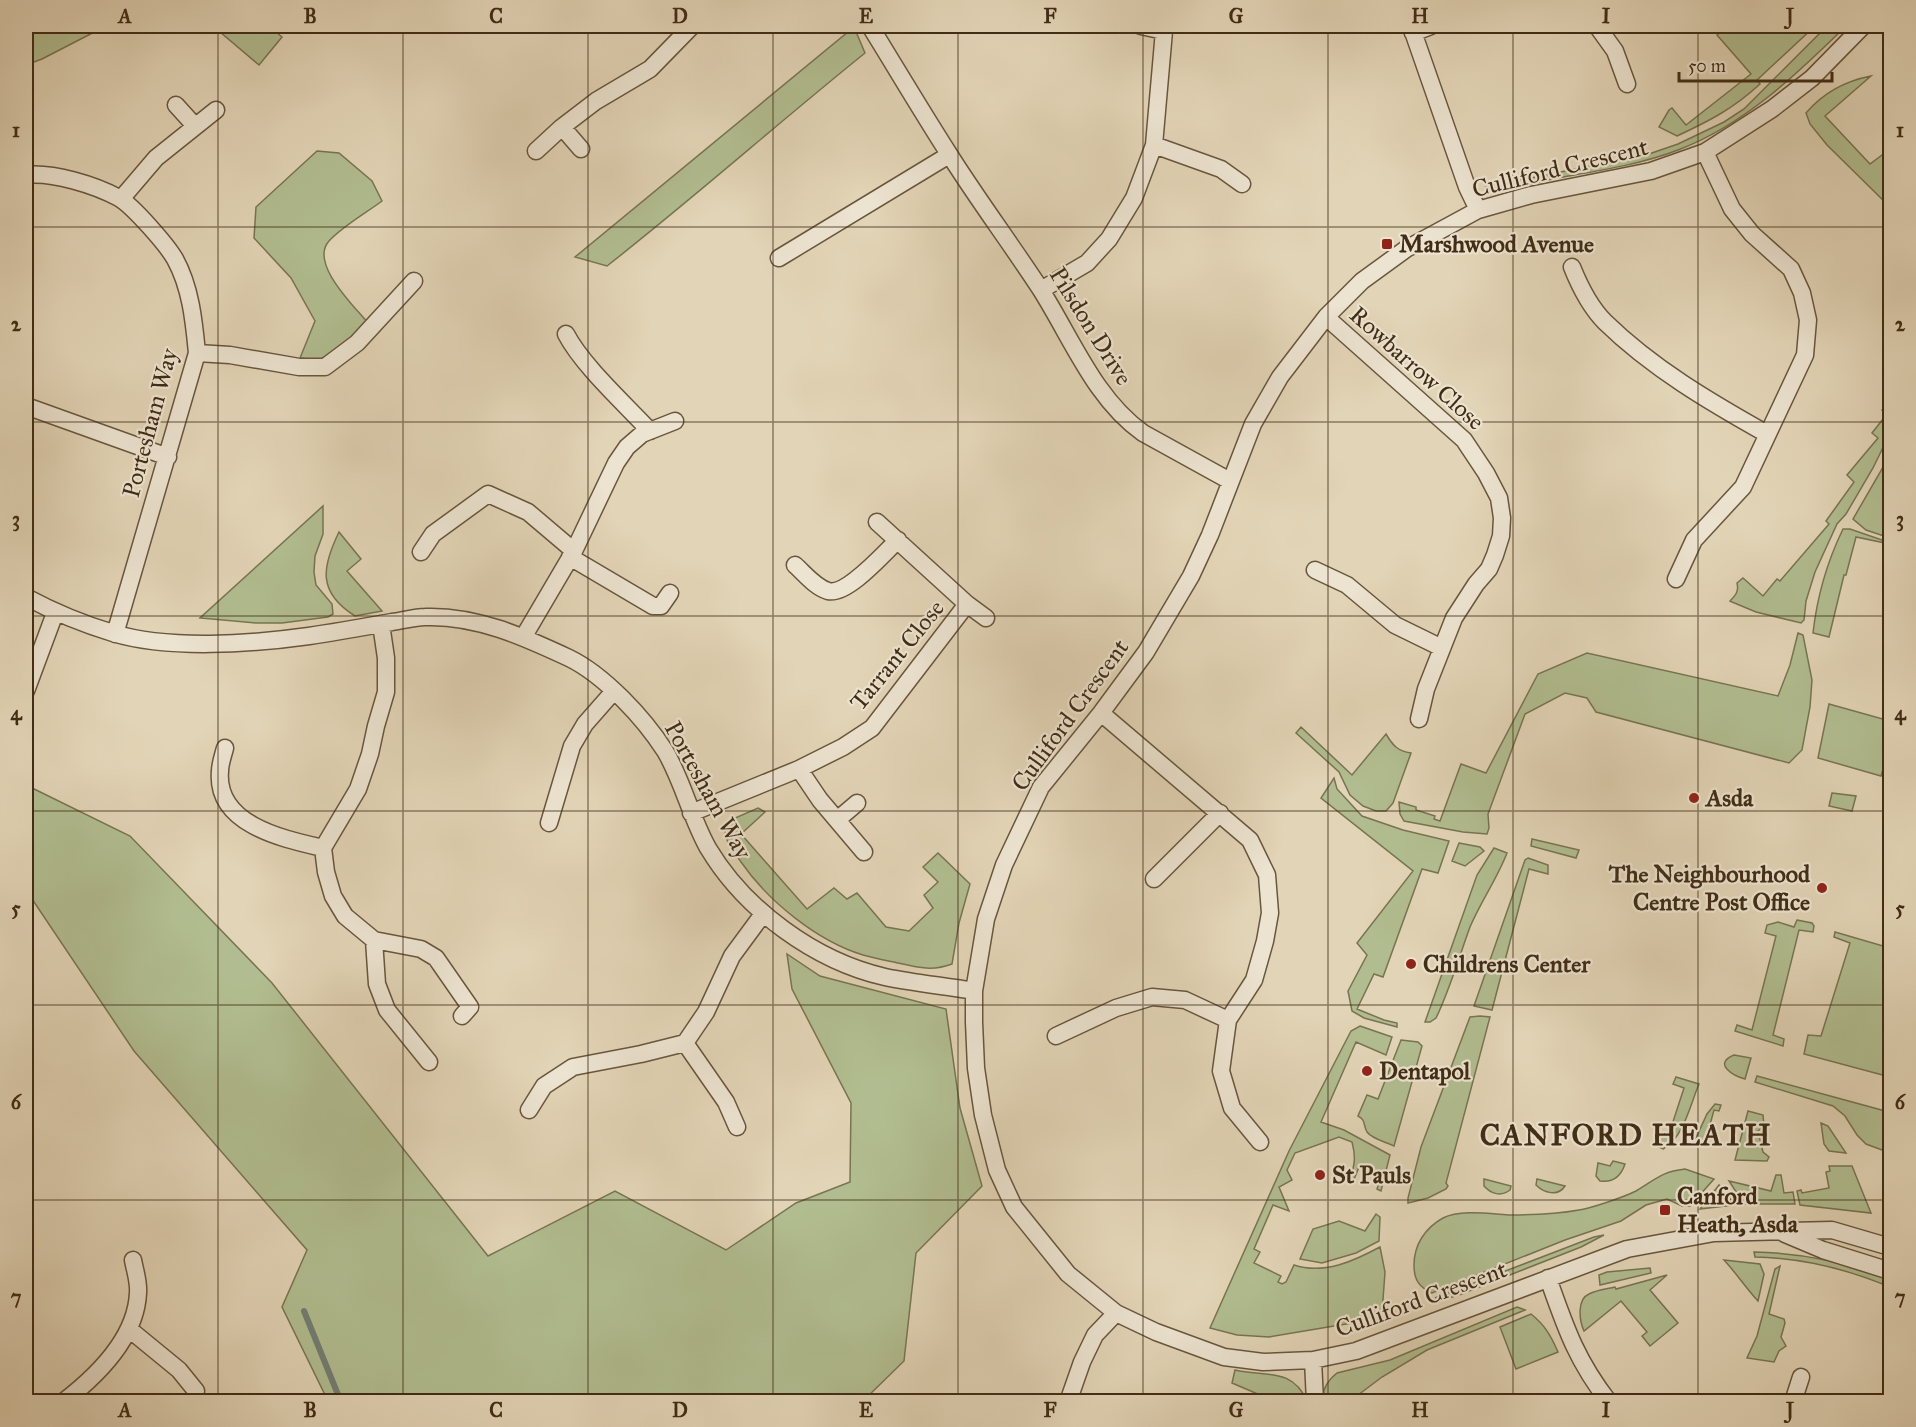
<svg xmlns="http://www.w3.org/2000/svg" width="1916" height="1427" viewBox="0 0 1916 1427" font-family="'IM FELL Great Primer',serif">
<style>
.green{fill:#b1bd90;stroke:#787452;stroke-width:1.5}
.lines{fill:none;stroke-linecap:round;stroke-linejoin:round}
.stream{stroke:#737f74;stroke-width:6}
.street-casing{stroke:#68563d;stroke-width:19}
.street{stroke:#ece3d0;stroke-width:16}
.grid{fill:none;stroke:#402c15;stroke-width:1.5;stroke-opacity:0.55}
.poi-dot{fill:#8f2418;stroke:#ece3d0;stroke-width:2}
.labels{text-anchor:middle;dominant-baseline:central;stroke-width:4.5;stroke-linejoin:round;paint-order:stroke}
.street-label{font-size:24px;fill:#402c15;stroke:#ece3d0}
.poi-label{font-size:24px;font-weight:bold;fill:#402c15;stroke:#ece3d0;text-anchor:start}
.district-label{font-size:30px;font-weight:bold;letter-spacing:1.5px;fill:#402c15;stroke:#ece3d0}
.neatline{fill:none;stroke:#402c15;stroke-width:2}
.grid-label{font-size:20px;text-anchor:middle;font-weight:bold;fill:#402c15}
</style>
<rect width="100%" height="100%" fill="#e2d4b6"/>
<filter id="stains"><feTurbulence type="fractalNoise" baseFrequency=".00333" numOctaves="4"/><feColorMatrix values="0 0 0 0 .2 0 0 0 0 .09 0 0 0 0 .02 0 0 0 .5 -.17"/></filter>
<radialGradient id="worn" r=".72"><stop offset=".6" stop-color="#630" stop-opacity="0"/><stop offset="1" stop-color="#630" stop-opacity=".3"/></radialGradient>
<path class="green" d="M26,26H106L42,59L26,65Z
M213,26H269L282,37L259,65Z
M1721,26H1815L1757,80L1760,84C1733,109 1709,121 1677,136L1659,127L1669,110L1672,108L1686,125L1751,74L1717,35L1724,29Z
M1827,26H1846C1796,75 1744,125 1678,150C1639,165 1597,171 1557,178C1533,182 1509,193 1485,187L1646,155L1678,144L1724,122L1744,109Z
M854,27L865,53C778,123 695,197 607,266L575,257Z
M1871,76L1825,116L1870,164L1886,152L1890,158V207L1827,145L1810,124L1806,113C1823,93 1845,81 1871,76Z
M317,151L339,153L372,181L382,201C366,213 343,226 329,241C309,263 354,306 368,323L336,351L319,360L300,358L315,321L291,278L254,238L256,207Z
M1890,399V433L1873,468L1846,514L1837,524L1815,572L1806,601L1804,620L1801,623L1756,612L1732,602L1730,601C1736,595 1739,591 1737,583L1743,578L1763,596L1777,579L1780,581L1829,524L1826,521L1854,482L1847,475L1878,438L1872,433L1887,414L1882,410Z
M1890,455V538L1866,530L1853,519Z
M323,506V534L315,556L314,572L316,585L332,604L333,614L328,617L282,623H256L200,618Z
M1843,529H1850L1885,541V543L1856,537L1846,575H1844L1829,637L1813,633C1817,597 1827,562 1843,529Z
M339,532L361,559L347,571L382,611L355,616C317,592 322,567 339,532Z
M1798,633L1803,635L1812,680L1810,707L1802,750L1789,763L1596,712L1587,698L1565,693L1525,714L1488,814L1489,828L1487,834L1463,832L1404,821L1400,814L1399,802L1416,807V810L1435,816L1434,819L1440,821L1461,764L1486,773L1538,674L1587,653L1778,696L1790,665Z
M1829,704L1890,721V767L1884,766L1881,776L1818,758Z
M1301,727L1352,775L1386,734C1393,746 1398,751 1411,753L1393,803L1386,811H1376L1363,806L1350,795L1339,772L1296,733Z
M1334,778L1337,789L1362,816L1403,830L1449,841L1438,873L1422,869L1383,977L1374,974L1357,1009L1384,1020L1397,1023V1027L1364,1018L1352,1011L1348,991L1367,955L1357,943L1413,871L1321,798Z
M26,785L130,836L272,983L488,1256L615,1191L726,1250L796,1203L850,1182L851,1103L792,989L787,954L820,976L946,1009L960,1108L982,1186L916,1253L904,1361L863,1401H328L282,1307L307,1250L134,1051L26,890Z
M1832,793L1856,796L1852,811L1829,806Z
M758,808L765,812L741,834L807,909L834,888L847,899L857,893L886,927L909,931L933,908L924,895L938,882L923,867L938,853L970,884L959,923L952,964C931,972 916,967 894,962C884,960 873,958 863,955C817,941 768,901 741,862C732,849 722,839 726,822Z
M1532,839L1579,850L1576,858L1531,846Z
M1459,843L1480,847L1484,851L1465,866L1452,861Z
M1494,848L1507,853C1497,879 1481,901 1470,927C1459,957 1450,989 1436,1018L1430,1022H1425L1477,875Z
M1528,858L1548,865V874L1529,869L1492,1010L1474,1006L1525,860Z
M1797,920L1812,923L1814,926L1813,932L1799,930L1773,1035L1784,1039L1783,1046L1735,1031L1737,1025L1752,1030L1776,936L1765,933L1767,925L1778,922L1794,927Z
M1835,932L1890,948V1077L1804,1054L1808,1035L1821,1036L1850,943L1834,937Z
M1480,1016L1490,1017L1446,1183L1448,1186L1446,1189L1428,1198L1408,1203V1198L1421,1147L1470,1017Z
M1360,1026L1392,1037L1386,1055L1356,1042L1321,1122L1344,1130L1390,1155L1381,1191L1377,1189L1381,1176L1359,1167L1353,1182L1349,1180C1355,1166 1356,1157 1352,1142L1339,1137L1295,1153L1287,1170L1292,1180L1279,1187L1289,1211L1273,1205L1254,1249L1260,1252L1254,1263L1281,1276L1278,1282L1282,1284L1286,1282L1294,1265C1324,1275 1354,1261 1380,1247L1385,1272L1382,1313L1352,1323L1269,1337L1237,1335L1210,1328L1289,1151L1351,1031Z
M1401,1040L1418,1042L1422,1046L1394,1146C1386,1142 1372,1139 1367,1132C1363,1125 1366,1120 1358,1116L1367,1095L1378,1099Z
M1734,1055L1751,1058L1745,1079C1734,1076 1712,1064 1734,1055Z
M1757,1076L1889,1112L1890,1109V1153L1866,1144L1857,1135L1845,1116L1833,1106L1755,1082Z
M1676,1077L1699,1084C1690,1105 1684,1137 1663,1149L1657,1146L1655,1142L1658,1133L1669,1134L1684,1088L1673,1084Z
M1715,1104L1721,1105L1719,1111L1714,1110L1705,1143L1695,1140L1707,1114Z
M1748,1111L1763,1115L1764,1126L1758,1131L1763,1152L1769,1157L1767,1161L1735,1160Z
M1821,1123L1828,1126L1846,1153L1829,1151L1824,1144Z
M1613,1161L1625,1164C1621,1176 1614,1183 1600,1181L1596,1176L1598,1163L1610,1166Z
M1829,1166H1852L1871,1213L1800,1205L1797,1191L1801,1190L1802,1193L1829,1188L1826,1172L1830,1171Z
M1685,1169L1714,1179L1690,1206H1682L1667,1199L1646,1205L1621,1221L1565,1240L1432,1293C1419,1287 1414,1280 1414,1265C1414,1245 1425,1228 1443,1218C1460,1209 1492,1214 1511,1215C1533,1215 1557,1214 1579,1210C1592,1208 1624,1197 1636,1191C1655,1180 1660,1172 1685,1169Z
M1776,1175H1781L1784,1193L1793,1192L1795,1204H1744L1729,1181L1771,1191Z
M1484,1179L1511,1186L1510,1190C1501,1197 1491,1194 1484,1186Z
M1537,1179L1565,1186C1558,1197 1544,1193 1536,1185Z
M1719,1185L1735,1205L1700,1209Z
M1376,1214L1380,1217L1379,1241L1356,1253L1322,1263L1300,1259L1313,1229L1339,1221L1365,1231Z
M1604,1235L1581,1247L1459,1295L1445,1299L1435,1298L1594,1237Z
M1754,1252C1802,1253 1847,1262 1890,1280V1287C1847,1269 1802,1258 1755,1257Z
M1724,1260L1760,1264L1764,1274L1758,1301C1745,1287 1737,1274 1724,1260Z
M1780,1266L1769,1314L1784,1319L1785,1323L1781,1337L1786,1346L1779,1351L1774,1362L1747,1358L1757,1336L1775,1269Z
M1650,1268L1651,1273L1600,1285L1599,1275L1607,1272Z
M1667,1275L1650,1290L1678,1323L1650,1346L1642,1336L1647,1332L1621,1301L1584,1331C1579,1320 1577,1299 1589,1294C1597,1290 1607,1289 1615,1287L1616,1289Z
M1517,1307L1525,1310L1427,1350L1382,1377L1350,1401H1323C1322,1390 1328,1380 1337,1373L1390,1360Z
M1531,1314C1545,1325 1551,1336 1558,1352L1516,1369L1500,1327Z
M1235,1370C1265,1377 1292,1367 1307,1401H1274L1232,1383Z"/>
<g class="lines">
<path class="stream" d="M304,1311L341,1402"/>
<defs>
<path id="street" d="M870,26C896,68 922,112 949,154C978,200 1011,244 1041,290C1072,339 1095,399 1143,433L1230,481
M1141,26L1164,31
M1411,26L1467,187L1478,210
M1597,26L1615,51L1627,84
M1863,26L1812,78L1772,109L1705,152L1651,171L1531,195L1478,210L1406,249L1362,281L1326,317L1280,377L1253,424L1210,535L1191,576L1146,652L1101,713L1041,787L1004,865L986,919L974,991V1022L976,1068L983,1115L997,1170L1014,1207L1068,1274L1116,1313L1156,1332L1224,1357L1263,1362L1313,1360L1356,1351L1627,1249L1714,1233L1832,1230L1890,1247
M1413,33L1431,26
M176,105L195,126
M562,127L581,149
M1154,145L1221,169L1242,184
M536,151L562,127L596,101L650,69L692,26
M26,175C53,172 95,185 119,198C133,206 167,245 175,259C191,288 194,322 197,353L115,634
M121,199L156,158L216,110
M779,258L949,155
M1572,267C1580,287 1590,307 1605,322C1652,368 1710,402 1767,434
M1041,290L1087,263L1109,239L1134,198L1154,145L1164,31L1167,26
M1326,317L1464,440L1486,473L1499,498L1502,518L1501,536L1495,555L1489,569L1476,584L1454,618L1426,689L1419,719
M566,334C582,365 625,404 650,431
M197,353L230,355L299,367H325L357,343L414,281
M26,406L168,457
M421,552L433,534L488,494L528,512L574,551
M570,557L653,606H661L670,593
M795,565C805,574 815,587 828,591C847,596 884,553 898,540
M1315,570L1347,585L1395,625L1442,648
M1676,579L1694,540L1743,487L1805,355L1808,320L1802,293L1791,269L1752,234L1732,209L1705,152
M26,597C54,612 83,624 113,633C169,650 252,644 309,636C336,632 364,627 392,622C402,621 414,617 425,617C476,615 524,637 569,658C604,675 644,718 665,751C682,779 691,818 708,848C745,910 815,961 885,977C914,983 945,986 974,991
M967,604L986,618
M524,636L574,551L616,463L627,447L642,434L675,421
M26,691L55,613
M1101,713L1250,840L1267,875L1270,913L1265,941L1254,980L1228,1020L1221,1071L1232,1108L1260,1142
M225,748C223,756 220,764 220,771C215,825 284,839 323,848L326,872L333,896L345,916L374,940L421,949L436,958L470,1007L462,1016
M799,769L820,800L864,852
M691,813L799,769L843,747L872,728L967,604L877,522
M837,820L857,803
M549,823L572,746L585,724L614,691
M323,848L358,789L370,754L376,726L386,692V658L381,624
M1154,879L1220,813
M374,940L377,984L387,1010L429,1062
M1056,1036L1116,1008L1152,997L1185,1000L1228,1020
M685,1043L726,1102L737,1127
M529,1110L544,1086L573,1067L641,1054L685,1043L706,1012L732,956L763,914
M1785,1234L1823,1250L1890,1271
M1548,1278C1565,1326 1576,1360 1609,1402
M129,1329L179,1370L196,1391
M1313,1360L1315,1402
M63,1402C97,1376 136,1338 138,1293C139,1282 135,1271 133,1260
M1068,1402L1082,1362L1095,1335L1116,1313
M1793,1402L1801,1377"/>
</defs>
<use href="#street" class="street-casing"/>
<use href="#street" class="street"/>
</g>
<path class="grid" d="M218,26V1402M403,26V1402M588,26V1402M773,26V1402M958,26V1402M1143,26V1402M1328,26V1402M1513,26V1402M1698,26V1402M26,227H1890M26,422H1890M26,616H1890M26,811H1890M26,1005H1890M26,1200H1890"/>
<g class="poi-dot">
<rect x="1381" y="238" width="12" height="12" rx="3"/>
<circle cx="1694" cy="798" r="6"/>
<circle cx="1822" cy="888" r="6"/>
<circle cx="1411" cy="964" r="6"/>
<circle cx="1367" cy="1071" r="6"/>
<circle cx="1320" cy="1175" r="6"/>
<rect x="1659" y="1204" width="12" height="12" rx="3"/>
</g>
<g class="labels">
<g class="street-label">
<text transform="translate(1560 168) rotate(-14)">Culliford Crescent</text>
<text transform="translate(1091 326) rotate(58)">Pilsdon Drive</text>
<text transform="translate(1417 368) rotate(42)">Rowbarrow Close</text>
<text transform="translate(150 423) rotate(-75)">Portesham Way</text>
<text transform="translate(897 655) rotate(-51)">Tarrant Close</text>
<text transform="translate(1070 715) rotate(-54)">Culliford Crescent</text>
<text transform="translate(708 790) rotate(61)">Portesham Way</text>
<text transform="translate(1421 1299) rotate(-20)">Culliford Crescent</text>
</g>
<g class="poi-label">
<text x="1399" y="244">Marshwood Avenue</text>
<text x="1706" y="798">Asda</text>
<text x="1810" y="874" text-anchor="end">The Neighbourhood<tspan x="1810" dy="28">Centre Post Office</tspan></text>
<text x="1423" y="964">Childrens Center</text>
<text x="1379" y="1071">Dentapol</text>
<text x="1332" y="1175">St Pauls</text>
<text x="1677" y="1196">Canford<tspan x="1677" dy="28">Heath, Asda</tspan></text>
</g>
<g class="district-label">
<text x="1626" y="1135">CANFORD HEATH</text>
</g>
</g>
<rect width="1916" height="1427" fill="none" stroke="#e2d4b6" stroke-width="66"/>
<path d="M1679 72v9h153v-9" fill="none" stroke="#402c15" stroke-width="3"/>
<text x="1688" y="72" font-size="18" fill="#402c15" stroke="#ece3d0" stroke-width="4.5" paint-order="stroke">50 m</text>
<rect x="33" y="33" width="1850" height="1361" class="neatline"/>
<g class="grid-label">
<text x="125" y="23">A</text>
<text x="310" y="23">B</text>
<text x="496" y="23">C</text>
<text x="680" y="23">D</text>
<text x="866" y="23">E</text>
<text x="1050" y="23">F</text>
<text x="1236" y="23">G</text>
<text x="1420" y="23">H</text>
<text x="1606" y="23">I</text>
<text x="1790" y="23">J</text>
<text x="16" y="137">1</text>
<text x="1900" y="137">1</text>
<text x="16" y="331">2</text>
<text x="1900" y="331">2</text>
<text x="16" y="526">3</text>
<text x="1900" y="526">3</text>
<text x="16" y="720">4</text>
<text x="1900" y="720">4</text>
<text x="16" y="915">5</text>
<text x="1900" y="915">5</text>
<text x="16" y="1109">6</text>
<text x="1900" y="1109">6</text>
<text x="16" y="1304">7</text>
<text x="1900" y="1304">7</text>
<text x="125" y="1417">A</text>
<text x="310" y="1417">B</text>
<text x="496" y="1417">C</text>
<text x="680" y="1417">D</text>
<text x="866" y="1417">E</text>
<text x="1050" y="1417">F</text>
<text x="1236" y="1417">G</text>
<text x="1420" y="1417">H</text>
<text x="1606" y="1417">I</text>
<text x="1790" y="1417">J</text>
</g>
<rect width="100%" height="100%" filter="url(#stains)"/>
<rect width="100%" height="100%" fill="url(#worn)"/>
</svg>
